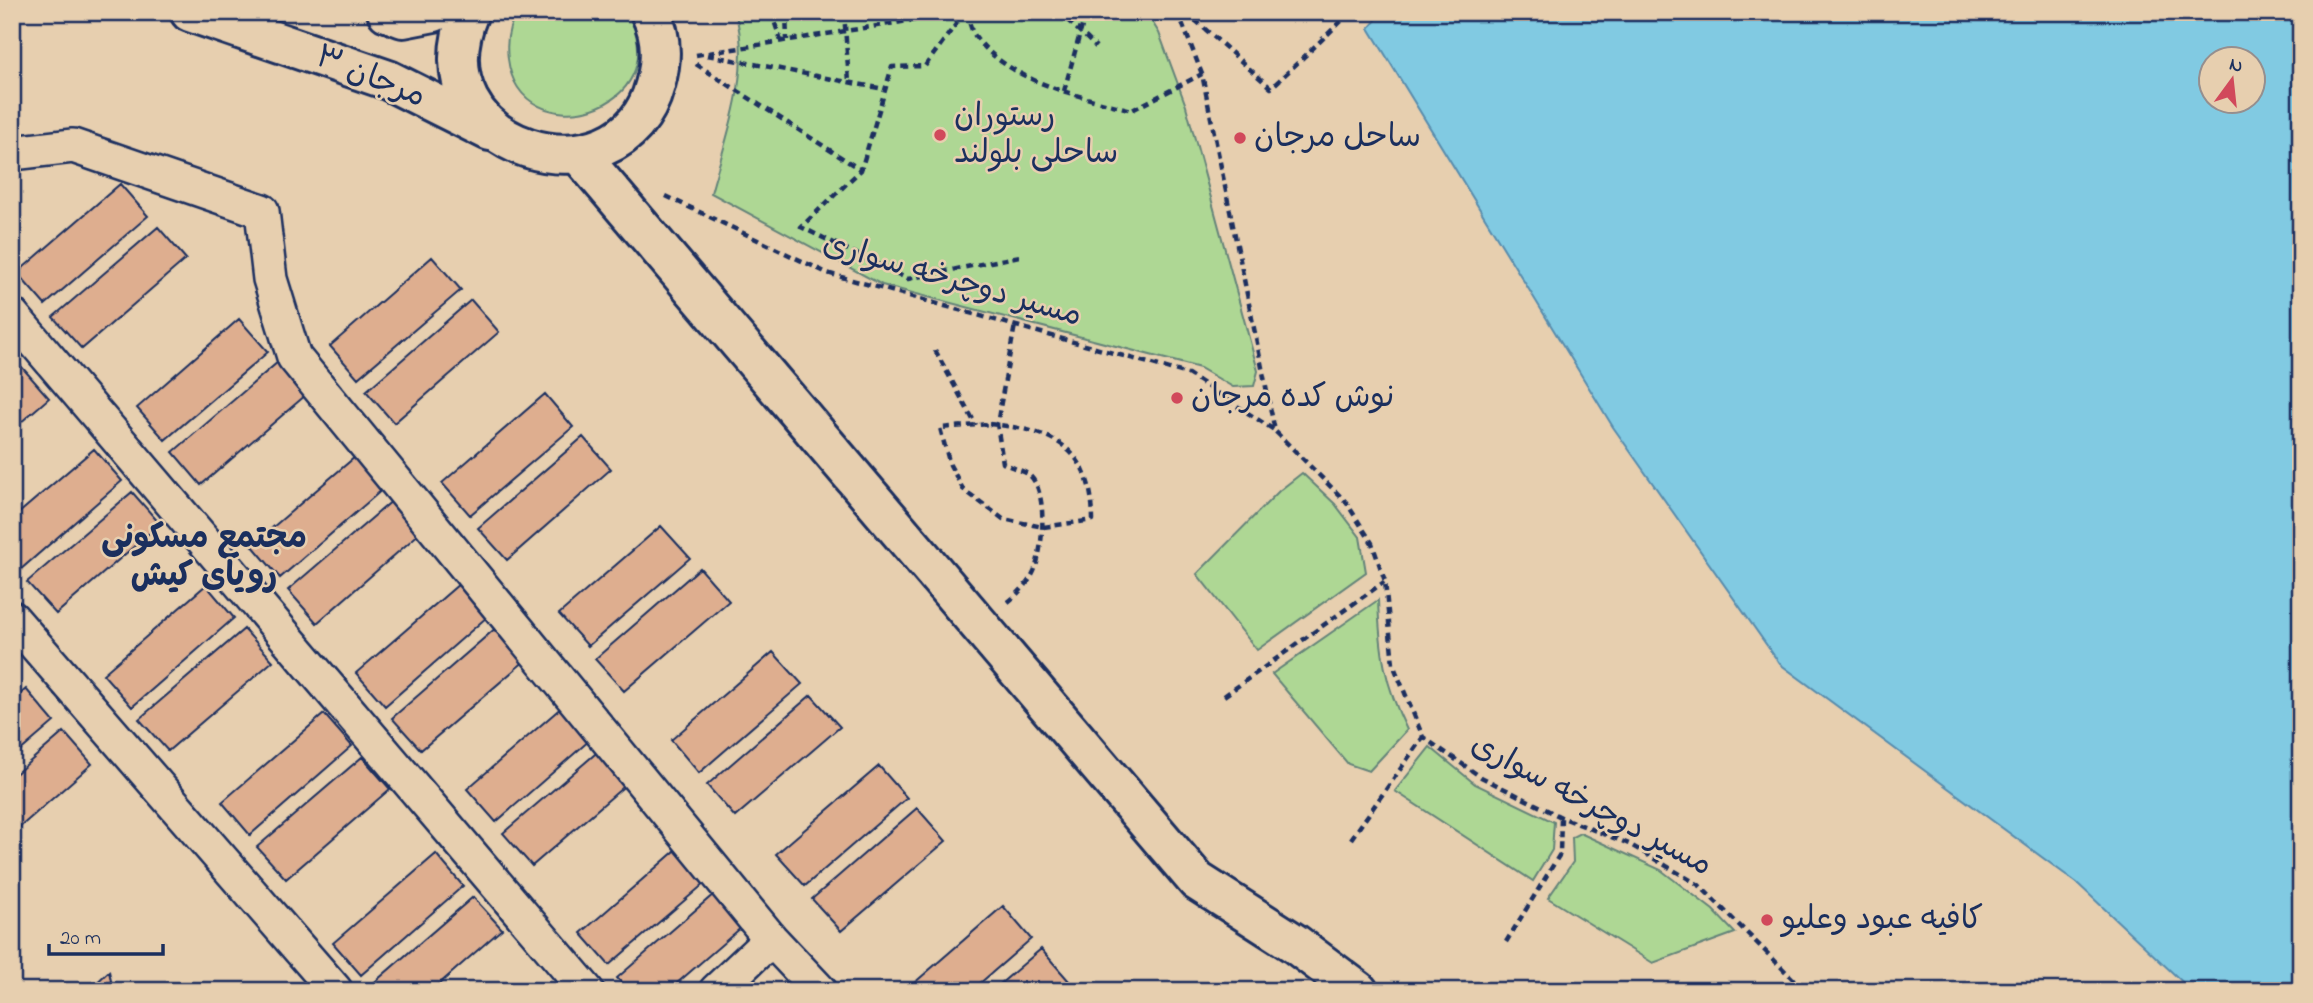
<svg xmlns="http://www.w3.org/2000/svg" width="2313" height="1003" viewBox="0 0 2313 1003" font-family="'Indie Flower','Playpen Sans Arabic',sans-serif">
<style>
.green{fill:#aed794;stroke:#648379;stroke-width:2}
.water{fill:#81cae2;stroke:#588cad;stroke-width:2;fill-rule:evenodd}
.building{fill:#deae8f;stroke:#1b2f5e;stroke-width:2}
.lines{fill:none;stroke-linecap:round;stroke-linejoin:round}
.street-casing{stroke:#1b2f5e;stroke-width:38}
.secondary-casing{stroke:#1b2f5e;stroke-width:44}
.path{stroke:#1b2f5e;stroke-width:4.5;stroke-dasharray:7 5;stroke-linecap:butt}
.street{stroke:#e7cfaf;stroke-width:33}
.secondary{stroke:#e7cfaf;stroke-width:38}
.poi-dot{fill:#d1495b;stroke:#e7cfaf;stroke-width:2.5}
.labels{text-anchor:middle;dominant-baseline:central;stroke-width:5;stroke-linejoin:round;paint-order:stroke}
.street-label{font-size:32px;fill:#1b2f5e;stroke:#e7cfaf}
.poi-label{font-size:32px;fill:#1b2f5e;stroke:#e7cfaf;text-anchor:start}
.neighbourhood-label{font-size:33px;font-weight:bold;fill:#1b2f5e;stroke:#e7cfaf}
</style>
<rect width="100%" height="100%" fill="#e7cfaf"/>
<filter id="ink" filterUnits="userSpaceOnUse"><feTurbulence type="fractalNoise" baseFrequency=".0143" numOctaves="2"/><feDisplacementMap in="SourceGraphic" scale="14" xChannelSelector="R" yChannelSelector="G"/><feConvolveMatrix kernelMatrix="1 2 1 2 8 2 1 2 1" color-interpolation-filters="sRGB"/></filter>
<g filter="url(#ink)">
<path class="green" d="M518,12H627C681,112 520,155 508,59C506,43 508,25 518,12Z
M735,12H1146L1159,33L1186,106L1258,371L1254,386L1233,387L1200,368L882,285L711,193C726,137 753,70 735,12Z
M1302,473L1335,504L1360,537L1366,572L1257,650L1197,574L1279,491Z
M1378,600C1380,652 1384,683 1407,730L1369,771L1348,764L1272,674Z
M1430,747L1475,784L1554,822L1552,850L1533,881L1395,791Z
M1580,833L1661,870L1713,910L1735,933L1653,963L1548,898L1573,862L1572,837Z"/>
<path class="water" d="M1383,12H2301V991H2192L2077,883L1780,664L1613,427L1369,28ZM2212,60H2254V102H2212Z"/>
<path class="building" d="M120,184L148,216L45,305L17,273Z
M158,227L186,259L82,349L53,317Z
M432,257L461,290L358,378L330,346Z
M471,300L499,332L394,423L366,391Z
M239,319L268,352L165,440L137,408Z
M278,362L306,395L201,485L173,452Z
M20,365L49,398L12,430V373Z
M545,394L573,427L470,515L442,483Z
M583,437L611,469L507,560L478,528Z
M94,449L122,481L20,570L12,561V519Z
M355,457L383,489L280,578L252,545Z
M132,492L160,524L56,614L27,582Z
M393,500L421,532L317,623L288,590Z
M661,526L690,558L588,646L559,614Z
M700,568L729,601L624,691L595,659Z
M459,584L487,617L385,706L356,673Z
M206,585L234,618L132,707L103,674Z
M497,627L526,660L421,750L392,718Z
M244,629L273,661L168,751L139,719Z
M773,652L802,684L699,773L671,740Z
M26,689L54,722L12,758V701Z
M811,695L840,727L735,817L707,785Z
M570,700L598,733L496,822L467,789Z
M324,714L352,746L250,835L222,802Z
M64,732L92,764L12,834V777Z
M608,743L636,776L532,866L503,833Z
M362,757L390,789L286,879L257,847Z
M879,766L907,798L805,886L776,854Z
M917,808L946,841L841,931L812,899Z
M683,844L712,877L609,965L581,933Z
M436,854L463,886L361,975L333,943Z
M722,887L750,920L668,991H629L617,978Z
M473,897L502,929L431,991H372L369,987Z
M1003,906L1031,939L971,991H905Z
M1041,949L1069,981L1058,991H992Z
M109,971L113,991H88Z"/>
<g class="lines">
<defs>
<path id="street" d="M12,153L73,146L262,211L270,279L294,357L771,939L820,991
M12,315L587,991
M12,618L335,990
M716,991L771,939"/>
<path id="secondary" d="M190,12L388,80L490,131
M387,12L403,18L434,12
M469,12C411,152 622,210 655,85C662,61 662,35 650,12
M578,153L1197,881L1294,943L1358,991"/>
</defs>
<use href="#street" class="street-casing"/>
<use href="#secondary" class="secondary-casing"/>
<path class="path" d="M771,12L781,41
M786,12L787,40
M844,12L849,82
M965,12L925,66L892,67L861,170L801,227L908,279L1020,256
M966,12C969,20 971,31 976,37C1010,83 1080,96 1132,110L1202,74
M1059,12L1096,47
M1178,12L1202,74L1275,431L1346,502L1372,543L1385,581L1393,664L1423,737L1481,777L1561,817L1629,844L1699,885L1805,991
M1186,12L1271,88L1351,12
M696,55L964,12
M707,55L884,89
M696,64L861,170
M1064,91L1086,12
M666,196L827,273L1188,374L1274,430
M935,350L976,425
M989,424C1054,430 1092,448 1093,520L1043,527L1003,519L963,489L950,465L940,428Z
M1008,602C1018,594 1030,582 1035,569C1043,547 1049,490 1028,474C1021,470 1010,467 1003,463L997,424L1015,325
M1224,696L1384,582
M1351,839L1423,737
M1506,942L1560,854L1561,817"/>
<use href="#street" class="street"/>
<use href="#secondary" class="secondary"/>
</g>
</g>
<g class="poi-dot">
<circle cx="940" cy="135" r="7"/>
<circle cx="1240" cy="138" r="7"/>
<circle cx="1177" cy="398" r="7"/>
<circle cx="1767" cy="920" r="7"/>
</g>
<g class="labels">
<g class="street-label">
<text transform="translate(370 78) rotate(22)">مرجان ۳</text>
<text transform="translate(952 281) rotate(16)">مسیر دوچرخه سواری</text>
<text transform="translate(1591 806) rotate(28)">مسیر دوچرخه سواری</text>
</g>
<g class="poi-label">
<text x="954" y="117">رستوران<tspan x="954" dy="37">ساحلی بلولند</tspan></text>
<text x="1254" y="138">ساحل مرجان</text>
<text x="1191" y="398">نوش کده مرجان</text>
<text x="1781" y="920">کافیه عبود وعلیو</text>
</g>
<g class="neighbourhood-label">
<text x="204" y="539">مجتمع مسکونی<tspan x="204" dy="38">رویای کیش</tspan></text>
</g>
</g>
<rect width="2313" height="1003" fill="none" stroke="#e7cfaf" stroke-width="42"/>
<rect x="21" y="21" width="2271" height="961" fill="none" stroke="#1b2f5e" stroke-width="2.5" filter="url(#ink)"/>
<g transform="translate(2232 80) rotate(15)"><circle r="33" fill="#e7cfaf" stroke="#958f8f" stroke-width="2"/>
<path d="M0-5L12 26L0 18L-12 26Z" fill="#d1495b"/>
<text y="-10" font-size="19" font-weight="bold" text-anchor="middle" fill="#1b2f5e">N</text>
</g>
<path d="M49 944v10h114v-10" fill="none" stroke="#1b2f5e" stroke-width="3.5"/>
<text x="60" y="944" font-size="21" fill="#1b2f5e" stroke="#e7cfaf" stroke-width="5" paint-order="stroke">20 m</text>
</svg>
